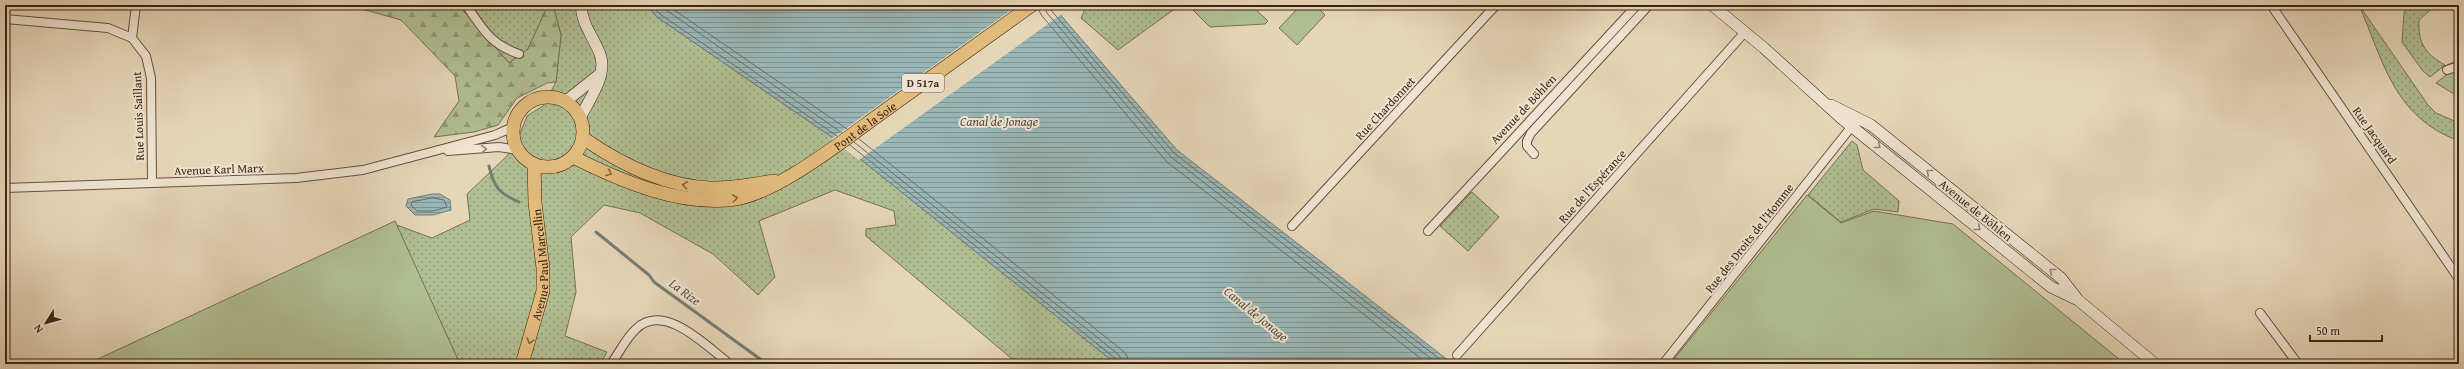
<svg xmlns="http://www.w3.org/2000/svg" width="2464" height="369" viewBox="0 0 2464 369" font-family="'Gentium Book Plus',serif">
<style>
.grass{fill:url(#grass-dots);stroke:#767253}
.forest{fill:url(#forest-firs);stroke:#767253}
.green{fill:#b0bf93;stroke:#767253}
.water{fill:url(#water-rules);stroke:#747c75}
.pier{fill:#e6d6b8}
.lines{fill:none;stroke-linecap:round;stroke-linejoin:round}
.shore{stroke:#6a6e65;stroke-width:1}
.stream{stroke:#747c75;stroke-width:3}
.street-casing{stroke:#66503c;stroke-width:10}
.secondary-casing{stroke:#3c2413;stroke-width:12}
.primary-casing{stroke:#3c2413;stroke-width:14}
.street{stroke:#efe4d1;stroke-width:8}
.secondary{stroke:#efe4d1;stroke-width:11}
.primary{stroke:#e3bb7c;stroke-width:13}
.oneway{stroke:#968472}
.oneway2{stroke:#876842}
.labels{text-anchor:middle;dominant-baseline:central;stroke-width:4;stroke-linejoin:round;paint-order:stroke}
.shield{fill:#efe4d1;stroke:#725e4c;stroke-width:1}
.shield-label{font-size:11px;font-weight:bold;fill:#3c2413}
.street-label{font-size:12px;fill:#3c2413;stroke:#efe4d1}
.water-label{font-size:13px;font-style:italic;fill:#53493c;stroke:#efe4d1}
</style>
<defs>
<pattern id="grass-dots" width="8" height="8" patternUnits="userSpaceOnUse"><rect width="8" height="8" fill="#b0bf93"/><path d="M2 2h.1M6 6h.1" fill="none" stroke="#909b77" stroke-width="1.8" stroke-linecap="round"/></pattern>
<pattern id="forest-firs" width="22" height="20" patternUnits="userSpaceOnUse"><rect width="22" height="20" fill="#b0bf93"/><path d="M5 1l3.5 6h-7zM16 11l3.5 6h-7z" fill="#909b77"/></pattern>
<pattern id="water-rules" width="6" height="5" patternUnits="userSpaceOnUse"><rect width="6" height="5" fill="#99b7b7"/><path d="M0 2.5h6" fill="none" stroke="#7e9594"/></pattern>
</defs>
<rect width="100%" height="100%" fill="#e6d6b8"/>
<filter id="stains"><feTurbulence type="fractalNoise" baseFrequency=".005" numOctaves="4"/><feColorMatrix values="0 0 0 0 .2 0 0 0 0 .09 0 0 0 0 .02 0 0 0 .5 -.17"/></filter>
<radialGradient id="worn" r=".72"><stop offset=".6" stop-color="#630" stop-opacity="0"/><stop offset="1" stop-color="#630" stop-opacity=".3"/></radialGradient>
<path class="grass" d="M455,5H548L528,49L509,63L460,7Z
M553,5H647L657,17L839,142L1116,364H1018L866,236V229L896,225L894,211L835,190L759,221L775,277L758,295L713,254L640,213L604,205L571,237L576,292L565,336L607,352L600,364H460L394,224L432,238L470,220L467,194L507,156L520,134L527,116L543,106L556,82L561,35Z
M1087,5H1180L1118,50L1081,18Z
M2359,5L2428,105L2436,113L2459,123V141C2394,117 2384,63 2359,5Z
M2413,5H2436L2419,20C2418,43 2425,54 2445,65L2430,77L2423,71L2402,42L2404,12Z
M1852,141L1857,145L1863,170L1899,201L1898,212L1874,209L1841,222L1808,195Z
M1472,192L1499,217L1468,251L1440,226Z"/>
<path class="forest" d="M348,5H455L460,7L509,63L528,49L548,5H553L561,35L556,82L547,83L517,98L498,125L474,132L434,137L459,101L455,76L401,20Z"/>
<path class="green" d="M1196,5H1251L1268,21L1265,24L1210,27L1192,9Z
M1301,5H1315L1325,15L1297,45L1279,28Z
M2459,60V97L2436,83L2450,72L2447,65Z
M1807,195L1841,223L1874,211L1953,224L2125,364H1670Z
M395,221L460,364H87Z"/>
<path class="water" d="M647,5H1052L1177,150L1453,364H1116L839,142L657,17Z
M432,194H440L450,200L451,210L433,215H415L406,206L408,199Z"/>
<path class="pier" d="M1018,5H1055L1062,14L859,160L831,139Z"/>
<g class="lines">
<path class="shore" d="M652,5L660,14L837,136
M659,5L842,133
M667,5L847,129
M1044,5L1047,13L1171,157L1438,364
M1049,5L1050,9L1174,153L1446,364
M1038,9L1042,16L1167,162L1428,364
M859,139L1123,351L1127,356L1129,364
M854,142L1119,355L1123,364
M850,145L1116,359L1118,364
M433,198L444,200L447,207L433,211H417L411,205L412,202Z"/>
<path class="stream" d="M489,166C494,188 499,193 519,202
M596,232L649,275L654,282L767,364"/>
<defs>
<path id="street" d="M466,5C483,29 490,44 519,54
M2271,5L2459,279
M5,19L108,28L132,38L146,56L151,78L152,183
M132,38L136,5
M2447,70L2459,66
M448,151L499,147L518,150
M1534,154L1527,146V141L1531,133L1649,5
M5,188L296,178L363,170L495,135L513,127
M1292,226L1496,5
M1428,231L1637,5
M2260,313L2298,364
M1457,355L1745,32
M611,364C619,353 626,338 636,329C664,301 707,347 730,364
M1663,364L1852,126"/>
<path id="secondary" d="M1712,5L1764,48L1841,118L2051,287L2078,300
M565,102L600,74
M1831,105L1871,125L2061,278L2078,300L2155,364
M580,118C589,100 608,75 600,54C593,36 582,25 581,5"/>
<g id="primary">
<circle cx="548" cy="132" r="35"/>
<path d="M583,138C619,163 665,186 710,188C731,189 752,184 774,181"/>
<path id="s1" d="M573,157C621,181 681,207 735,199C777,193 844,140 880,114C931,78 981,41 1032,5"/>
<path id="s2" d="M522,364L543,291V268L535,203L534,164"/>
</g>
</defs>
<use href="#street" class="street-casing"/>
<use href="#secondary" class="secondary-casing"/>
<use href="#primary" class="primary-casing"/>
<use href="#street" class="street"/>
<use href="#secondary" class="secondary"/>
<use href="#primary" class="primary"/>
</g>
<defs><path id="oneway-chevron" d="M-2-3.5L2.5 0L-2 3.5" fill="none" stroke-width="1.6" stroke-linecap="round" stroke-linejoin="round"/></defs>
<g class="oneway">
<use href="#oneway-chevron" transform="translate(1878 146) rotate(39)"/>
<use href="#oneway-chevron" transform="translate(484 149) rotate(-4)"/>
<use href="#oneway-chevron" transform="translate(1929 172) rotate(-141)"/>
<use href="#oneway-chevron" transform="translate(1978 228) rotate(39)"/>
<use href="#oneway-chevron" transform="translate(2052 271) rotate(-141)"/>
</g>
<g class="oneway2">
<use href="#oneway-chevron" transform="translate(609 173) rotate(23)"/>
<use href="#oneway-chevron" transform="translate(685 185) rotate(-173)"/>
<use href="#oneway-chevron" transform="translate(735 198) rotate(-7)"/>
<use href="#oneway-chevron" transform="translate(530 341) rotate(106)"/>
</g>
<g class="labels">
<rect class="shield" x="902" y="74" width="42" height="18" rx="3"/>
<g class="shield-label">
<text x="923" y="83">D 517a</text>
</g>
<g class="street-label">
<text transform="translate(1385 108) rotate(-47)">Rue Chardonnet</text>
<text transform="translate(1523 109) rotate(-47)">Avenue de Böhlen</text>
<text transform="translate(138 116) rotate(-92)">Rue Louis Saillant</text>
<text stroke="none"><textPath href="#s1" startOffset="320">Pont de la Soie</textPath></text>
<text transform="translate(2375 135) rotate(55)">Rue Jacquard</text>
<text transform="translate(219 169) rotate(-2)">Avenue Karl Marx</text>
<text transform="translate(1592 186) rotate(-48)">Rue de l'Espérance</text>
<text transform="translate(1976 210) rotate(39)">Avenue de Böhlen</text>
<text transform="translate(1749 238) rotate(-52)">Rue des Droits de l'Homme</text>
<text stroke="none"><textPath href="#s2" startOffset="102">Avenue Paul Marcellin</textPath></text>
</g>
<g class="water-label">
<text x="999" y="121">Canal de Jonage</text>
<text transform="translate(685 292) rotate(36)">La Rize</text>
<text transform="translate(1256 314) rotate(39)">Canal de Jonage</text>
</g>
</g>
<rect width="2464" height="369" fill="none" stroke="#e6d6b8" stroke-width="20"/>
<rect x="6" y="6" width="2452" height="357" fill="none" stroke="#3c2413" stroke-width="2"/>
<rect x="10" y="10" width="2444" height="349" fill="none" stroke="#3c2413"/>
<g transform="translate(46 323) rotate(233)" stroke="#efe4d1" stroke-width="3" paint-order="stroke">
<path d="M0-3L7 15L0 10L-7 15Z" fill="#3c2413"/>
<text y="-6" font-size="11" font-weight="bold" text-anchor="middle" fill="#3c2413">N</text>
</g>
<path d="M2310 335v6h72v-6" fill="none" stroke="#3c2413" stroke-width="2"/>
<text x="2316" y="335" font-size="12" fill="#3c2413" stroke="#efe4d1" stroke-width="3" paint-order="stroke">50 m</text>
<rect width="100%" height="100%" filter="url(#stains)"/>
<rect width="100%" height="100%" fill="url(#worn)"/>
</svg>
